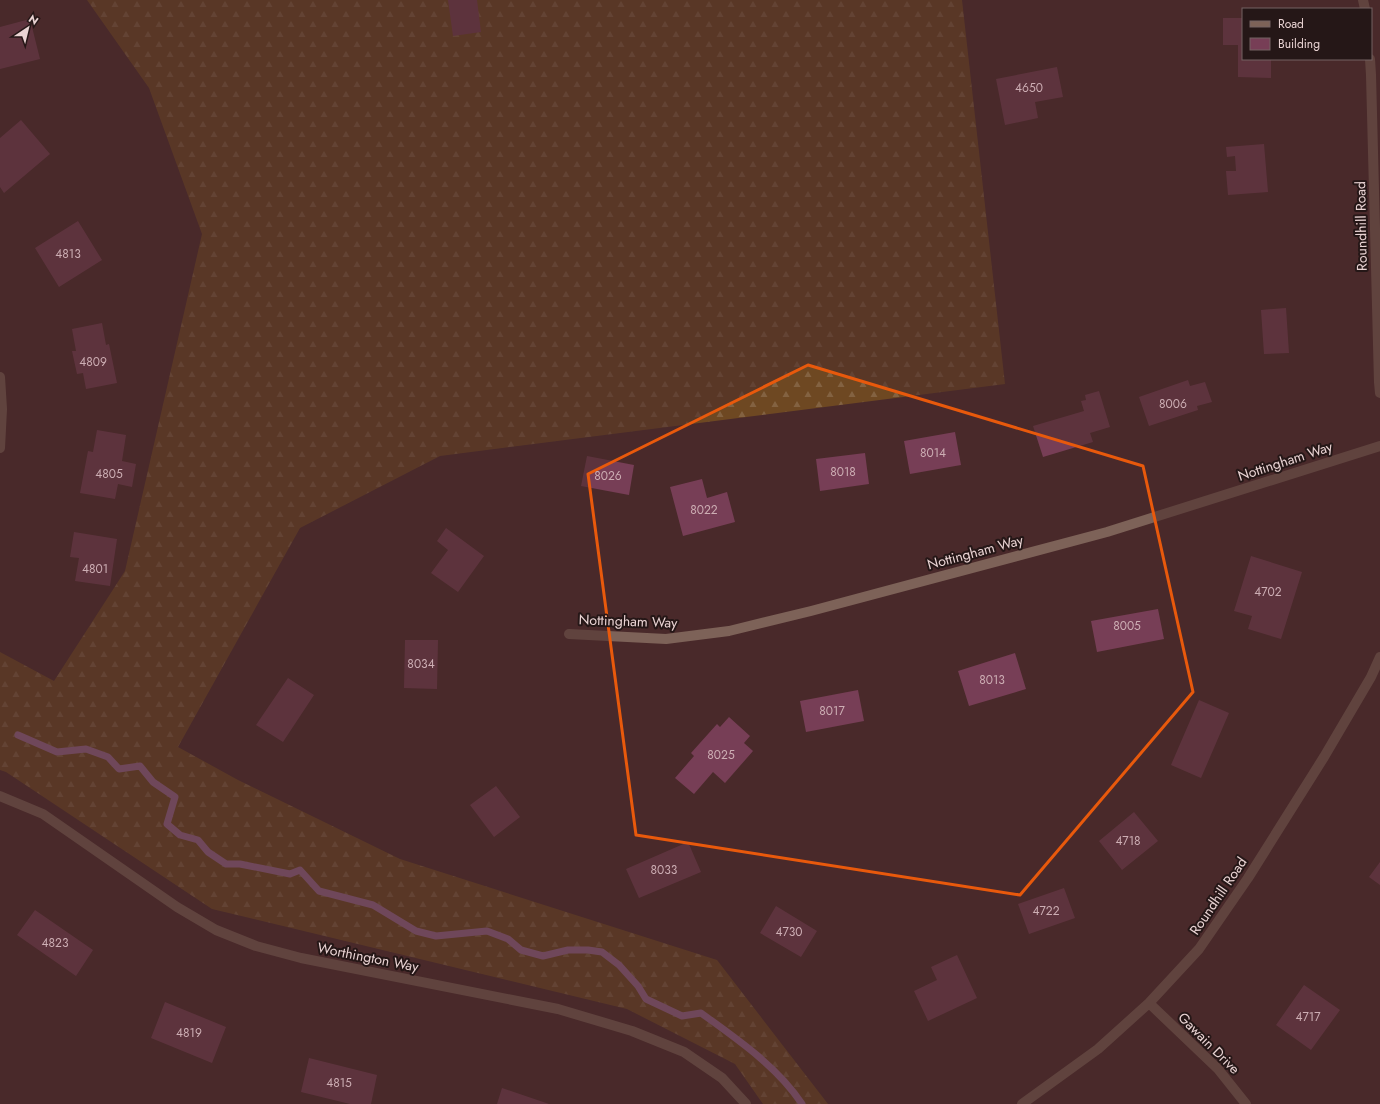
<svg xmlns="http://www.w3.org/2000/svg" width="1380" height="1104" viewBox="0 0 1380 1104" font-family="Jost,sans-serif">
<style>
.forest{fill:url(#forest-firs)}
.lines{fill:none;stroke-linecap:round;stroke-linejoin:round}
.stream{stroke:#9d6c96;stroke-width:7}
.building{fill:#773e56}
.minor{stroke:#7d6258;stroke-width:10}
.marked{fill:none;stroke:#e8590c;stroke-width:3;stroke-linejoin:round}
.labels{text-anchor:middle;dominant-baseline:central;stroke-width:4;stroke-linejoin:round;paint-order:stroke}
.number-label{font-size:12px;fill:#cdaeb4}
.street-label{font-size:14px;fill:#ead4d4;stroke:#251717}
</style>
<defs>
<pattern id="forest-firs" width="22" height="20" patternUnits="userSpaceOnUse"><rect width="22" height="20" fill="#6e4822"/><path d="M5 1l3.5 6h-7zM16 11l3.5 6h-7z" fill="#836241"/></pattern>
</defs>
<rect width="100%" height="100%" fill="#49292a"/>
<path class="forest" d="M87,0H962L1005,384L440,456L300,528L178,747L238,780L400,859L717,960L828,1104H763L735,1064L627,1009L212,909L6,772L0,770V652L54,681L125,571L202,234L149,88Z"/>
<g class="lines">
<path class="stream" d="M18,735L57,752L86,749L108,757L119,769L140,766L153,782L175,797L167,824L180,835L198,840L208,852L226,864H240L290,874L300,870L319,891L373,905L416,931L436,936L487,931L508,939L521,950L543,956L568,950H588L602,952L619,965L638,986L646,999L682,1016L701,1013C737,1039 778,1067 802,1104"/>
</g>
<path class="building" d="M448,0H477L481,32L453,36Z
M1223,18H1243V59H1271V78L1238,77V45H1223Z
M30,19L40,59L0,69V27Z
M1057,67L1063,97L1035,102L1038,118L1005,125L996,79Z
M21,120L50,154L4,193L0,187V138Z
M1264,144L1268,192L1228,195L1226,171H1236L1235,156L1227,157L1226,147Z
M78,221L102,260L59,287L35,248Z
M1286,308L1289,353L1264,354L1261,310Z
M102,323L106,345L109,344L117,383L86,389L83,373L77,374L72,351H76L72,329Z
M1188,380L1190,386L1205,382L1212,402L1197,406L1198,410L1149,426L1139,397Z
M1099,391L1110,427L1090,433L1093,442L1043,457L1033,426L1084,411L1081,401L1086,400L1085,395Z
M97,430L126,435L122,461L136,464L132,487L118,484L115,499L80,493L88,451L93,452Z
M955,432L961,465L910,474L904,441Z
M865,453L869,484L820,491L816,459Z
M587,456L634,465L629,495L581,486Z
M702,479L707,498L727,492L735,522L683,536L670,487Z
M446,528L484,556L458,592L431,573L448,550L437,541Z
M74,532L117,539L110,586L75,581L79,558L70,557Z
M1251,556L1302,572L1281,639L1248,629L1252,616L1234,611Z
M1158,609L1164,639L1097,652L1091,621Z
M405,640H438L437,689L404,688Z
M1015,653L1026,689L969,706L958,671Z
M288,678L314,695L283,742L256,725Z
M858,690L864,721L806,732L800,701Z
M1199,700L1229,713L1201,778L1171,765Z
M729,717L750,736L744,743L753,751L725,783L713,772L694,794L675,778L694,756L691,753L717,724L720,727Z
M496,786L520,817L494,837L470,805Z
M1134,812L1158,841L1122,870L1099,841Z
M688,842L701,872L639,898L626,869Z
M1380,862V885L1369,877Z
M1064,888L1075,918L1029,934L1018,904Z
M776,906L817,931L801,957L760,933Z
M35,910L93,950L76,976L17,935Z
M957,955L977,998L928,1021L914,991L937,980L931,967Z
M1304,985L1340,1010L1311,1050L1276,1025Z
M165,1002L226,1027L212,1063L151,1038Z
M309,1058L377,1075L371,1104H350L301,1092Z
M502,1088L549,1104H497Z"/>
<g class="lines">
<path class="minor" d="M1363,0L1365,9
M1370,59L1371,75L1379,382L1380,393
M0,377L2,409L0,448
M569,634L666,639L729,631L811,611L1107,532L1380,446
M0,796L43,814L177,907L216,930L256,946L301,958L558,1009L632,1031L684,1052L722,1078L746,1104
M1149,1003L1218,1069L1246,1104
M1022,1104L1098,1049L1149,1003L1199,949L1248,878L1324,757L1371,677L1380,657"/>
</g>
<path d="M0 0H1380V1104H0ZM808,365L1143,466L1193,692L1020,895L636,835L588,474Z" fill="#49292a" fill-opacity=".55" fill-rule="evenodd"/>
<path class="marked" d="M808,365L1143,466L1193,692L1020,895L636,835L588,474Z"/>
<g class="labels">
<g class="number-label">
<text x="1029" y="88">4650</text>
<text x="68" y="254">4813</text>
<text x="93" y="362">4809</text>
<text x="1173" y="404">8006</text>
<text x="933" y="453">8014</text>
<text x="843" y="472">8018</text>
<text x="109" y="474">4805</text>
<text x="608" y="476">8026</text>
<text x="704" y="510">8022</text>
<text x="95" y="569">4801</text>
<text x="1268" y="592">4702</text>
<text x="1127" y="626">8005</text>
<text x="421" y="664">8034</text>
<text x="992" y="680">8013</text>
<text x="832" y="711">8017</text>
<text x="721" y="755">8025</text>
<text x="1128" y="841">4718</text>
<text x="664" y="870">8033</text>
<text x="1046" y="911">4722</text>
<text x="789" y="932">4730</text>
<text x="55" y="943">4823</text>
<text x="1308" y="1017">4717</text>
<text x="189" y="1033">4819</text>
<text x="339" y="1083">4815</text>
</g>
<g class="street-label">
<text transform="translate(1361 226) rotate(-91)">Roundhill Road</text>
<text transform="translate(1285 461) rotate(-18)">Nottingham Way</text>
<text transform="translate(975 552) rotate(-15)">Nottingham Way</text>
<text transform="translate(628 621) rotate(2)">Nottingham Way</text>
<text transform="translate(1218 896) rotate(-56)">Roundhill Road</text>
<text transform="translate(368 957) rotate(11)">Worthington Way</text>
<text transform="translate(1209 1043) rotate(45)">Gawain Drive</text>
</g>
</g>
<rect x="1242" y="8" width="130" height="52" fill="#251717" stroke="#746363"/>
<rect x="1250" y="21" width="20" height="6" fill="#7d6258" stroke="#746363"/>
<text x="1278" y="28" font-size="12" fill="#ead4d4">Road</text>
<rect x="1250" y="38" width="20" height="12" fill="#773e56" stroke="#746363"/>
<text x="1278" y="48" font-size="12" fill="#ead4d4">Building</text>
<g transform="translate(28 28) rotate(35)" stroke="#251717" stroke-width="3" paint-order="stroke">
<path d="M0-3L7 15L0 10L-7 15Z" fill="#ead4d4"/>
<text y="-6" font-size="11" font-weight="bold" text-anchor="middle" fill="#ead4d4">N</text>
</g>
</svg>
